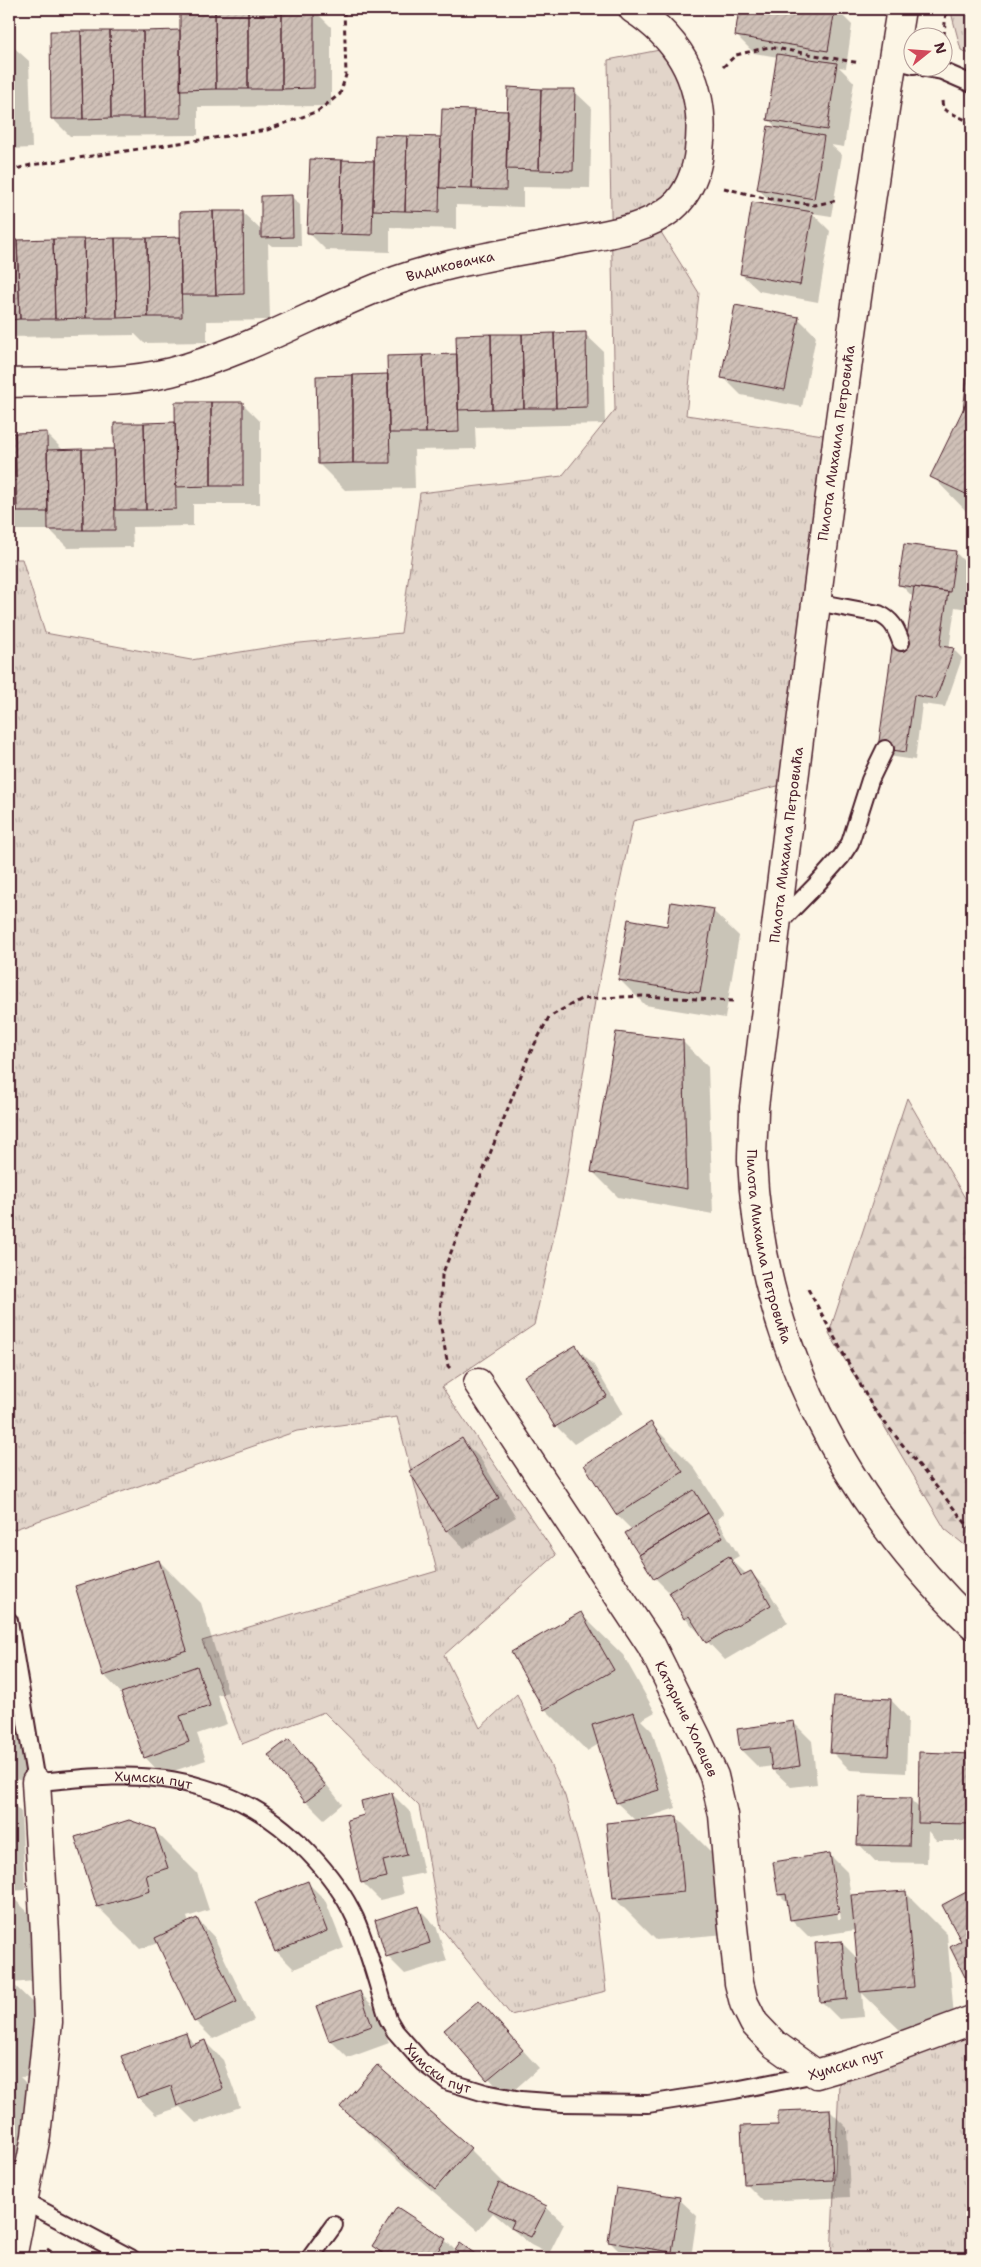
<svg xmlns="http://www.w3.org/2000/svg" width="981" height="2267" viewBox="0 0 981 2267" font-family="'Shantell Sans',sans-serif">
<style>
.grass{fill:url(#grass-tufts);stroke:#967a7a}
.forest{fill:url(#forest-firs);stroke:#967a7a}
.shadow{fill:#0003;fill-rule:evenodd}
.building{fill:url(#building-hatch);stroke:#4a1f2b}
.lines{fill:none;stroke-linecap:round;stroke-linejoin:round}
.service-casing{stroke:#4a1f2b;stroke-width:20}
.minor-casing{stroke:#4a1f2b;stroke-width:31}
.secondary-casing{stroke:#4a1f2b;stroke-width:31}
.path{stroke:#4a1f2b;stroke-width:3;stroke-dasharray:5 4;stroke-linecap:butt}
.service{stroke:#fcf5e5;stroke-width:16}
.minor{stroke:#fcf5e5;stroke-width:28}
.secondary{stroke:#fcf5e5;stroke-width:28}
.labels{text-anchor:middle;dominant-baseline:central;stroke-width:4;stroke-linejoin:round;paint-order:stroke}
.street-label{font-size:14px;fill:#4a1f2b;stroke:#fcf5e5}
</style>
<defs>
<pattern id="grass-tufts" width="24" height="20" patternUnits="userSpaceOnUse" patternTransform="scale(1.25)"><rect width="24" height="20" fill="#e2d5ca"/><path d="M3 7l-1-3M5 7V3M7 7l1-3M15 17l-1-3M17 17v-4M19 17l1-3" fill="none" stroke="#c3b6ae"/></pattern>
<pattern id="forest-firs" width="22" height="20" patternUnits="userSpaceOnUse" patternTransform="scale(1.25)"><rect width="22" height="20" fill="#e2d5ca"/><path d="M5 1l3.5 6h-7zM16 11l3.5 6h-7z" fill="#c3b6ae"/></pattern>
<pattern id="building-hatch" width="6" height="6" patternUnits="userSpaceOnUse" patternTransform="scale(1.25)"><rect width="6" height="6" fill="#cfc0b7"/><path d="M-1 1l2-2M0 6l6-6M5 7l2-2" fill="none" stroke="#b3a59e"/></pattern>
</defs>
<rect width="100%" height="100%" fill="#fcf5e5"/>
<filter id="ink" filterUnits="userSpaceOnUse"><feTurbulence type="fractalNoise" baseFrequency=".02" numOctaves="2"/><feDisplacementMap in="SourceGraphic" scale="10" xChannelSelector="R" yChannelSelector="G"/><feConvolveMatrix kernelMatrix="1 2 1 2 8 2 1 2 1" color-interpolation-filters="sRGB"/></filter>
<g filter="url(#ink)">
<path class="grass" d="M953,9H972V55L961,50L952,16Z
M675,47L700,143L654,221L699,293L686,415L837,437L794,782L633,821L595,1001L564,1192L534,1325L442,1387L556,1555L444,1655L480,1728L517,1694L565,1796L597,1913L606,1991L511,2015L441,1928L419,1806L324,1712L242,1744L202,1641L437,1571L397,1417L297,1431L9,1531V559H22L45,633L191,660L290,644L401,633L420,493L562,476L615,410L608,60Z
M972,2018V2258H831L839,2084L903,2046Z"/>
<path class="forest" d="M907,1098L972,1210V1551L945,1529L829,1333Z"/>
<path class="shadow" d="M313,9L331,27V106L198,107V135L70,136L52,118L181,32V10Z
M740,9H836L852,25L846,68L839,67L854,82L844,147L831,145L842,155L831,216L812,213L830,231L818,302L759,291L741,274L777,207L758,189L778,129L769,120L778,57L754,53L736,35Z
M9,43L29,61L32,148L9,149Z
M574,91L592,108L590,188L523,187V207L456,205V229L390,227V252L326,250L308,232L311,161L375,162Z
M291,196L300,205L301,246H272L268,243L270,320L207,321V342L144,343L134,333V335L9,337V241L181,238L242,212L263,232Z
M798,318L816,336L802,407L741,395L723,377Z
M585,334L603,351L605,424L475,427L476,449L414,450L415,488L345,490L319,464L458,355Z
M972,344V517L932,476L964,409Z
M242,403L260,421V504H193V526L132,527L133,547L68,548L50,530H9V434H47L64,451L116,450L115,424H176Z
M955,552L972,569L968,609L955,607L949,649H953L962,658L945,707L922,704L915,760L888,756L914,598L900,584Z
M713,911L739,936L725,1018L645,1005L619,979Z
M682,1041L708,1067L713,1214L618,1197L592,1171Z
M575,1346L593,1364L623,1414L574,1444L556,1426L526,1377Z
M651,1424L693,1466L724,1514L717,1519L739,1556L732,1560L746,1574L750,1572L768,1590L788,1623L725,1660L685,1618L673,1596L655,1578L627,1533L632,1530L617,1515L586,1466Z
M462,1440L480,1458L516,1517L464,1548L447,1530Z
M159,1561L201,1603L228,1692L217,1695L227,1724L197,1734L206,1760L162,1775L145,1757L122,1694L104,1675Z
M581,1614L623,1655L655,1712L641,1720L652,1731L676,1808L636,1821L617,1803L599,1744L587,1751L545,1709Z
M891,1700L908,1718L906,1773L850,1770L832,1752Z
M9,1703L21,1716L28,1778L9,1780Z
M794,1723L812,1741L817,1784L791,1787L773,1770V1766L759,1768L741,1750Z
M288,1741L306,1759L342,1804L324,1819L306,1801Z
M920,1754L972,1755V1841H937L928,1831L927,1863L876,1862L859,1844L910,1799L919,1808Z
M392,1794L410,1812L424,1873L400,1878L404,1894L380,1900L362,1882L366,1816Z
M9,1800L21,1812L25,1890L9,1891Z
M677,1818L719,1860L726,1934L656,1940L614,1898Z
M155,1831L197,1873L209,1910L187,1917L189,1923L197,1919L214,1937L254,2020L213,2039L195,2021L158,1943L140,1949L98,1907L76,1838Z
M830,1855L847,1872L851,1896L905,1892L947,1934L955,2029L903,2033L862,1993L864,2017L839,2019L821,2001L842,1943L858,1959L855,1930L809,1937L791,1919L789,1904L780,1895L775,1863ZM832,1873H834L841,1919H838Z
M307,1882L325,1900L344,1948L294,1969L276,1951Z
M972,1891V1982L966,1976L952,1948L963,1941L944,1906Z
M9,1894L31,1915L34,1981L12,1983L41,2011L43,2076L20,2077L42,2099L45,2160L12,2161L26,2210L9,2214Z
M418,1908L436,1926L447,1961L405,1974L387,1956Z
M359,1992L377,2010L389,2043L348,2058L330,2040Z
M479,2002L539,2068L506,2097L446,2030Z
M185,2034L196,2045L205,2042L223,2060L240,2107L196,2123L180,2107L156,2115L138,2097Z
M377,2067L470,2149L511,2190L546,2207L564,2224L549,2254L531,2245L493,2213L478,2230L384,2149L342,2107Z
M829,2110L847,2128L850,2197L763,2201L745,2183L780,2126Z
M679,2199L697,2216L691,2258H626L610,2242Z
M445,2240L456,2251L460,2245L479,2258H386L374,2246Z"/>
<path class="building" d="M180,9H215L216,89L180,90Z
M215,9H248V89H216Z
M248,9H282V89H248Z
M282,9H314V88L282,89Z
M739,9H835L828,51L735,36Z
M180,30L181,118H144L143,31Z
M50,31H81L83,119H51Z
M81,31H110L111,118L83,119Z
M110,31H143L144,118H111Z
M9,42H11L14,131H9Z
M777,54L837,63L827,130L767,120Z
M508,87L541,89L539,170L506,169Z
M541,89H575L573,171L539,170Z
M442,109L474,110L472,189L439,188Z
M474,110L508,111L506,190L472,189Z
M768,126L824,136L814,199L757,189Z
M375,135L407,136L405,211L373,210Z
M407,136L441,137L439,212L405,211Z
M310,159L342,160L340,234L307,233Z
M342,160L374,161L372,235L340,234Z
M292,195L293,237L261,238V196Z
M752,202L813,212L800,285L740,274Z
M213,211L216,295H181L180,212Z
M213,211H243L244,294L216,295Z
M180,237L182,317H148L147,238Z
M115,238H147L148,317L117,318Z
M115,238L117,318H86L84,239Z
M53,239H84L86,318L55,319Z
M53,239L55,319H20L17,240Z
M9,240H17L20,319L9,320Z
M735,305L799,317L785,390L721,378Z
M586,332L587,407L556,408L554,333Z
M554,333L556,408H524L522,334Z
M491,334H522L524,408L492,409Z
M491,334L492,409L458,410L456,335Z
M972,335V391L963,411Z
M457,354L459,432L426,433L423,355Z
M423,355L426,433H389L387,356Z
M388,374L390,463H353V375Z
M353,375V463L318,464L316,376Z
M972,391V497L930,477Z
M175,402H211V486L176,487Z
M211,402H243V486H211Z
M175,422L176,509L146,510L144,423Z
M114,423H144L146,510H115Z
M47,432L48,512H17L15,433Z
M9,433H15L17,512H9Z
M82,449L83,530H48L47,450Z
M82,449H114L115,530H83Z
M904,544L956,551L950,592L898,585Z
M914,587L948,592L940,646L954,648L936,699L914,695L906,752L878,748L893,641L906,643Z
M671,902L714,909L700,993L618,980L628,919L667,926Z
M616,1032L683,1040L687,1189L591,1172Z
M576,1345L607,1396L555,1427L524,1376Z
M651,1422L683,1472L616,1515L584,1465Z
M462,1438L499,1498L446,1531L409,1471Z
M694,1490L708,1513L639,1555L625,1533Z
M708,1513L723,1537L654,1579L639,1555Z
M729,1556L741,1576L751,1571L771,1605L706,1643L689,1616L684,1619L669,1592Z
M159,1560L187,1650L103,1676L75,1586Z
M581,1612L614,1670L544,1710L511,1652Z
M197,1666L210,1706L180,1716L189,1742L144,1758L121,1693Z
M834,1696L891,1699L888,1756L830,1753Z
M634,1712L659,1790L616,1803L592,1725Z
M794,1721L800,1766L772,1770L769,1747L740,1750L737,1729Z
M289,1739L326,1786L305,1802L268,1755Z
M919,1752L972,1754V1824L918,1823Z
M392,1793L407,1855L383,1861L387,1877L361,1883L347,1820L364,1815L361,1801Z
M859,1797L911,1798L909,1846L857,1845Z
M677,1816L684,1892L613,1899L606,1823Z
M129,1820L155,1829L168,1868L146,1875L150,1891L97,1907L75,1837Z
M830,1853L839,1913L790,1920L786,1894L778,1895L773,1862Z
M308,1881L327,1931L275,1952L255,1902Z
M972,1889V1973L965,1977L950,1947L961,1941L942,1905Z
M906,1891L914,1987L860,1992L851,1895Z
M419,1906L430,1943L386,1957L375,1920Z
M197,1918L237,2002L194,2022L155,1938Z
M842,1941L847,1999L820,2002L815,1943Z
M360,1991L372,2026L329,2041L316,2006Z
M479,2000L523,2050L487,2080L444,2030Z
M186,2033L190,2046L205,2040L223,2089L177,2106L171,2086L137,2098L121,2056Z
M377,2065L471,2148L435,2189L340,2107Z
M830,2109L833,2180L744,2184L741,2126L778,2125V2111Z
M499,2183L547,2206L531,2237L511,2228L514,2221L487,2208Z
M616,2188L680,2197L672,2252L608,2242Z
M397,2207L446,2239L433,2258H390L372,2246Z
M460,2243L481,2258H450Z"/>
<g class="lines">
<defs>
<g id="service">
<path d="M893,60L914,65"/>
<path d="M926,68L942,71L972,84"/>
<path d="M816,602L879,614C892,620 896,628 901,642"/>
<path d="M777,925L817,884L841,857L850,843L870,780L885,749"/>
<path id="s1" d="M9,1621L36,1782C78,1779 122,1773 164,1779C187,1782 222,1792 243,1803C287,1824 335,1874 355,1918C369,1950 378,1986 388,2019L395,2031L423,2063L449,2082L485,2093L521,2100L562,2103L648,2104L735,2090L816,2074"/>
<path d="M24,2201L131,2258"/>
<path d="M310,2258L334,2225"/>
</g>
<g id="minor">
<path id="s2" d="M9,383C63,381 118,385 171,372C245,353 311,314 382,286C441,262 508,254 571,241C606,234 643,231 672,208C688,195 697,171 699,151C707,90 684,42 633,9"/>
<path id="s3" d="M478,1383L651,1645L697,1738L714,1776L723,1815L732,1918L739,1983L744,2003L754,2023L774,2044L816,2074L864,2060L972,2020"/>
<path d="M12,2258L36,2136L48,2022L45,1933L36,1782"/>
</g>
<g id="secondary">
<path id="s4" d="M901,9C841,373 799,741 754,1107C754,1125 752,1143 752,1160C760,1341 844,1500 972,1624"/>
</g>
</defs>
<use href="#service" class="service-casing"/>
<use href="#minor" class="minor-casing"/>
<use href="#secondary" class="secondary-casing"/>
<path class="path" d="M944,36L946,9
M723,67L736,55L769,47L860,63
M942,101L943,109L972,123
M9,171L31,165L267,130L318,111L340,94L346,75L344,9
M724,188L764,198L815,205L838,200
M808,1289L873,1408L972,1531
M450,1368L448,1366L440,1322L442,1275L529,1055L549,1017L581,999L642,996L734,1001
M47,2249L61,2258"/>
<use href="#service" class="service"/>
<use href="#minor" class="minor"/>
<use href="#secondary" class="secondary"/>
</g>
</g>
<g class="labels">
<g class="street-label">
<text stroke="none"><textPath href="#s2" startOffset="462">Видиковачка</textPath></text>
<text transform="translate(836 443) rotate(-82)">Пилота Михаила Петровића</text>
<text transform="translate(786 845) rotate(-83)">Пилота Михаила Петровића</text>
<text stroke="none"><textPath href="#s4" startOffset="1249">Пилота Михаила Петровића</textPath></text>
<text stroke="none"><textPath href="#s3" startOffset="396">Катарине Холецев</textPath></text>
<text stroke="none"><textPath href="#s1" startOffset="281">Хумски пут</textPath></text>
<text transform="translate(846 2064) rotate(-17)">Хумски пут</text>
<text stroke="none"><textPath href="#s1" startOffset="716">Хумски пут</textPath></text>
</g>
</g>
<rect width="981" height="2267" fill="none" stroke="#fcf5e5" stroke-width="30"/>
<rect x="15" y="15" width="951" height="2237" fill="none" stroke="#4a1f2b" stroke-width="2" filter="url(#ink)"/>
<g transform="translate(928 52) rotate(73)"><circle r="24" fill="#fcf5e5" stroke="#b59f9b"/>
<path d="M0-4L9 19L0 12L-9 19Z" fill="#d1495b"/>
<text y="-8" font-size="14" font-weight="bold" text-anchor="middle" fill="#4a1f2b">N</text>
</g>
</svg>
